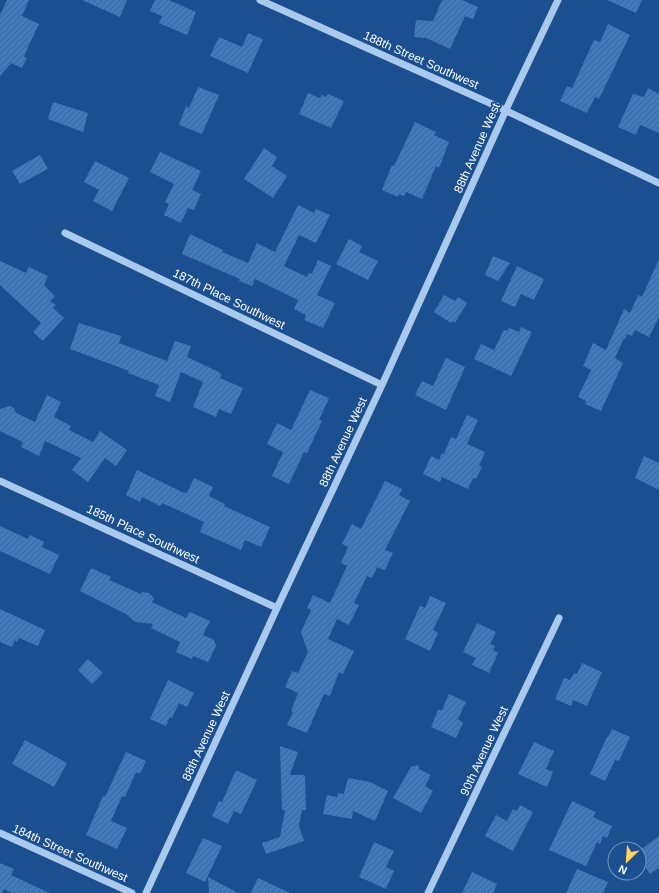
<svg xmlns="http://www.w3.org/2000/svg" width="659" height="893" viewBox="0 0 659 893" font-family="Helvetica,sans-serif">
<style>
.building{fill:url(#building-hatch)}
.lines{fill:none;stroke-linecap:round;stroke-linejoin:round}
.minor{stroke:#a9c9ee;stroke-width:7}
.labels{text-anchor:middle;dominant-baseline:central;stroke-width:3.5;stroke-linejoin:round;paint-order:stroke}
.street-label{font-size:12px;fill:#fff;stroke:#1b4f8f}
</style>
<defs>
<pattern id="building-hatch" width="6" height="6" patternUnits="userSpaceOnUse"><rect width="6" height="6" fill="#4478b7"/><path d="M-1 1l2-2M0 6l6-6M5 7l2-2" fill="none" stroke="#486282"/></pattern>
</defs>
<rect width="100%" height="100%" fill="#1b4f8f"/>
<path class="building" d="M7,0H29L22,16L39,24L28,47L24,57L27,58L22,68L11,63L0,76V15Z
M82,0H127L120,17Z
M155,0H169L196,12L187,35L159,23L162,16L150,11Z
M442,0H462L478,7L473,19L465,16L450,49L426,38L414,37L416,20L433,21Z
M607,0H642L636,13Z
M608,24L630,35L599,99L595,97L587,113L560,101L567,86L572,88L594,40L600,42Z
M248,33L263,39L248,73L210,56L219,37L242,47Z
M198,87L219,95L202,134L179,125L186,106L189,108Z
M648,88L659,94V133L640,125L636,135L618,127L633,94L644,97Z
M308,93L320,98L322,95L326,97L328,94L344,101L331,128L299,114Z
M53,102L88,113L83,132L48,119Z
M415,122L436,132L434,135L449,142L439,168L436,166L422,199L406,192L404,196L399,194L398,197L382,190L392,165L394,166Z
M264,148L277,157L272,166L287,176L273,198L244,179Z
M160,152L201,171L192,190L201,194L194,210L188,208L181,223L164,215L169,204L165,202L174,184L150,172Z
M40,155L48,169L20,184L12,171Z
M95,161L129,178L112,211L93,201L99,190L84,182Z
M298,205L314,213L316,209L330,215L316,243L299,235L284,266L307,277L309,273L312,274L318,260L331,266L317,295L335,303L323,328L304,320L306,315L294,309L298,300L255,279L252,286L239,281L240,279L182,254L190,234L223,250L222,252L248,263L257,243L275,252Z
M349,239L362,246L359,252L378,261L368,280L336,264Z
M493,256L510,263L498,281L485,275Z
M659,259V317L649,337L635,330L632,336L627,334L625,339L624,338L615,358L623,363L601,411L585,404L586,401L578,397L591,370L583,366L593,343L606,350L624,309L630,313L638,295L642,297Z
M0,261L26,273L29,267L48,276L44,285L55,296L50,301L56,305L53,308L64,318L43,341L33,332L41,323L0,285Z
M517,266L544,279L534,300L521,294L515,307L501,301Z
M444,295L455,301L458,297L467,303L455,323L453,321L451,323L434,312Z
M79,323L121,336L119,343L167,361L175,341L191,346L187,357L219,372V373L222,374L220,378L243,388L231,414L219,409L216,417L193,407L203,382L181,372L170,402L155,396L159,385L128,373L129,371L70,349Z
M521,327L532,332L511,376L474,359L481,344L494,350L504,330L507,331L509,328L519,332Z
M446,358L465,367L446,410L415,395L422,381L433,386Z
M310,390L329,398L319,420L322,421L307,453L304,452L289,484L272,476L283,452L267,444L277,423L291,430Z
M47,395L61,402L54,417L71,426L69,430L93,442L100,431L127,450L116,466L105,458L88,482L72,470L81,458L45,441L39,456L21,447L23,442L0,431V409L10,406L14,408L16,413L35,422Z
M467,415L478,420L467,444L485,452L479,466L482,467L476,479L473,478L468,489L442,477L440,482L423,474L431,456L439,460L442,453L444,454L451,437L456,439Z
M644,456L659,463V490L635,478Z
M137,470L184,493L185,492L187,493L194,478L213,487L209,496L225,504L224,506L270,527L261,547L245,540L241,550L200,532L204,522L162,503L160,506L142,497L140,502L126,495Z
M385,481L402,489L399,495L410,501L385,550L393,553L385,570L377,567L372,578L367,576L354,603L359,605L349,625L337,619L328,639L354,651L343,674L339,672L330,696L324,694L307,733L287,725L293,712L291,711L298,693L285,687L292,671L298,673L308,652L301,632L311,610L307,608L313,595L330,603L347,566L341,563L348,547L342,544L352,524L361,529Z
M0,526L28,539L30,535L44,542L42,547L59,555L50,574L0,551Z
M91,568L111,577L109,580L141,594L142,592L149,593L154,598L152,602L186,618L189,613L190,612L210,621L203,635L214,640L216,646L208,662L193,656L192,659L176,652L180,642L151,628L153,624L135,622L126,614L80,591Z
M430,596L446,603L433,630L438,633L430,651L405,639L420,606L425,608Z
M0,609L45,630L38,646L19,638L17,642L15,640L12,647L0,642Z
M477,623L496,632L490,644L495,646L493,650L498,653L489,673L472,665L476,658L463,652Z
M88,659L103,673L92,684L78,670Z
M582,663L602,672L587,706L573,700L571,706L555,699L564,678L570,680L574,673L577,674Z
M168,680L194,693L187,707L179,703L172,718L170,717L166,726L150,719Z
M449,694L466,702L458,719L463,723L456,738L431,727L438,710H442Z
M612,729L630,737L619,761L615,760L605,781L590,774L607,737H608Z
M25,740L67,763L54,787L12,764Z
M534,742L554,751L546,769L553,772L547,787L518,774Z
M280,746L298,752L290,775H305L306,810H302L299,826L304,841L266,854L262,843L280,837L285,810H282Z
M126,752L146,761L140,774L136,772L125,797L122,796L111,821L127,828L117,849L86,835L103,796L105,797Z
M418,765L419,769L431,775L425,786L433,791L421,813L393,798L411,767Z
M236,770L257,780L241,814L234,811L228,824L212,816L219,801L222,802Z
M348,778L370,782L388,791L375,821L353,811L352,819L323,814L327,795L337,797L338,793L344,794Z
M572,801L596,812L593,817L612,826L607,838L603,836L600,844L597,842L586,866L549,850Z
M520,805L533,812L513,851L485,836L496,815L507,821L513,809L517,811Z
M659,836V868L650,874L643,864L645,862L639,854V851Z
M203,838L222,846L205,882L186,873Z
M374,842L394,851L386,867L394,871L386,889L359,877Z
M0,863L14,869L11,875L49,893H12L4,889L2,893H0Z
M577,869L608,882L603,893H566Z
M472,872L497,884L493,893H462Z
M208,877L238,893H209Z
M258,878L290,893H251Z"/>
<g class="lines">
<path class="minor" d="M260,0L494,105L659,183
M65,233L382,385
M0,481L277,608
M0,833L132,893
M146,893L277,608L382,385L510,101L558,0
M428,893L559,618"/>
</g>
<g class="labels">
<g class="street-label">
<text transform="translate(421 60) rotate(24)">188th Street Southwest</text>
<text transform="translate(477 148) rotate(-66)">88th Avenue West</text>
<text transform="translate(229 299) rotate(26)">187th Place Southwest</text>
<text transform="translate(343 442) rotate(-65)">88th Avenue West</text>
<text transform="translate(143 534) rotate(25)">185th Place Southwest</text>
<text transform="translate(206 736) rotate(-65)">88th Avenue West</text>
<text transform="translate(484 751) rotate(-65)">90th Avenue West</text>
<text transform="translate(70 853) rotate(24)">184th Street Southwest</text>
</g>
</g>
<g transform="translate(627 861) rotate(205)"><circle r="19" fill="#1b4f8f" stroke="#7695bc"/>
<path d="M0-3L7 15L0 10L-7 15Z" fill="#ffd166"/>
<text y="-6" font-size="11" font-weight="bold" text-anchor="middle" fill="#ffffff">N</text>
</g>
</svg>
